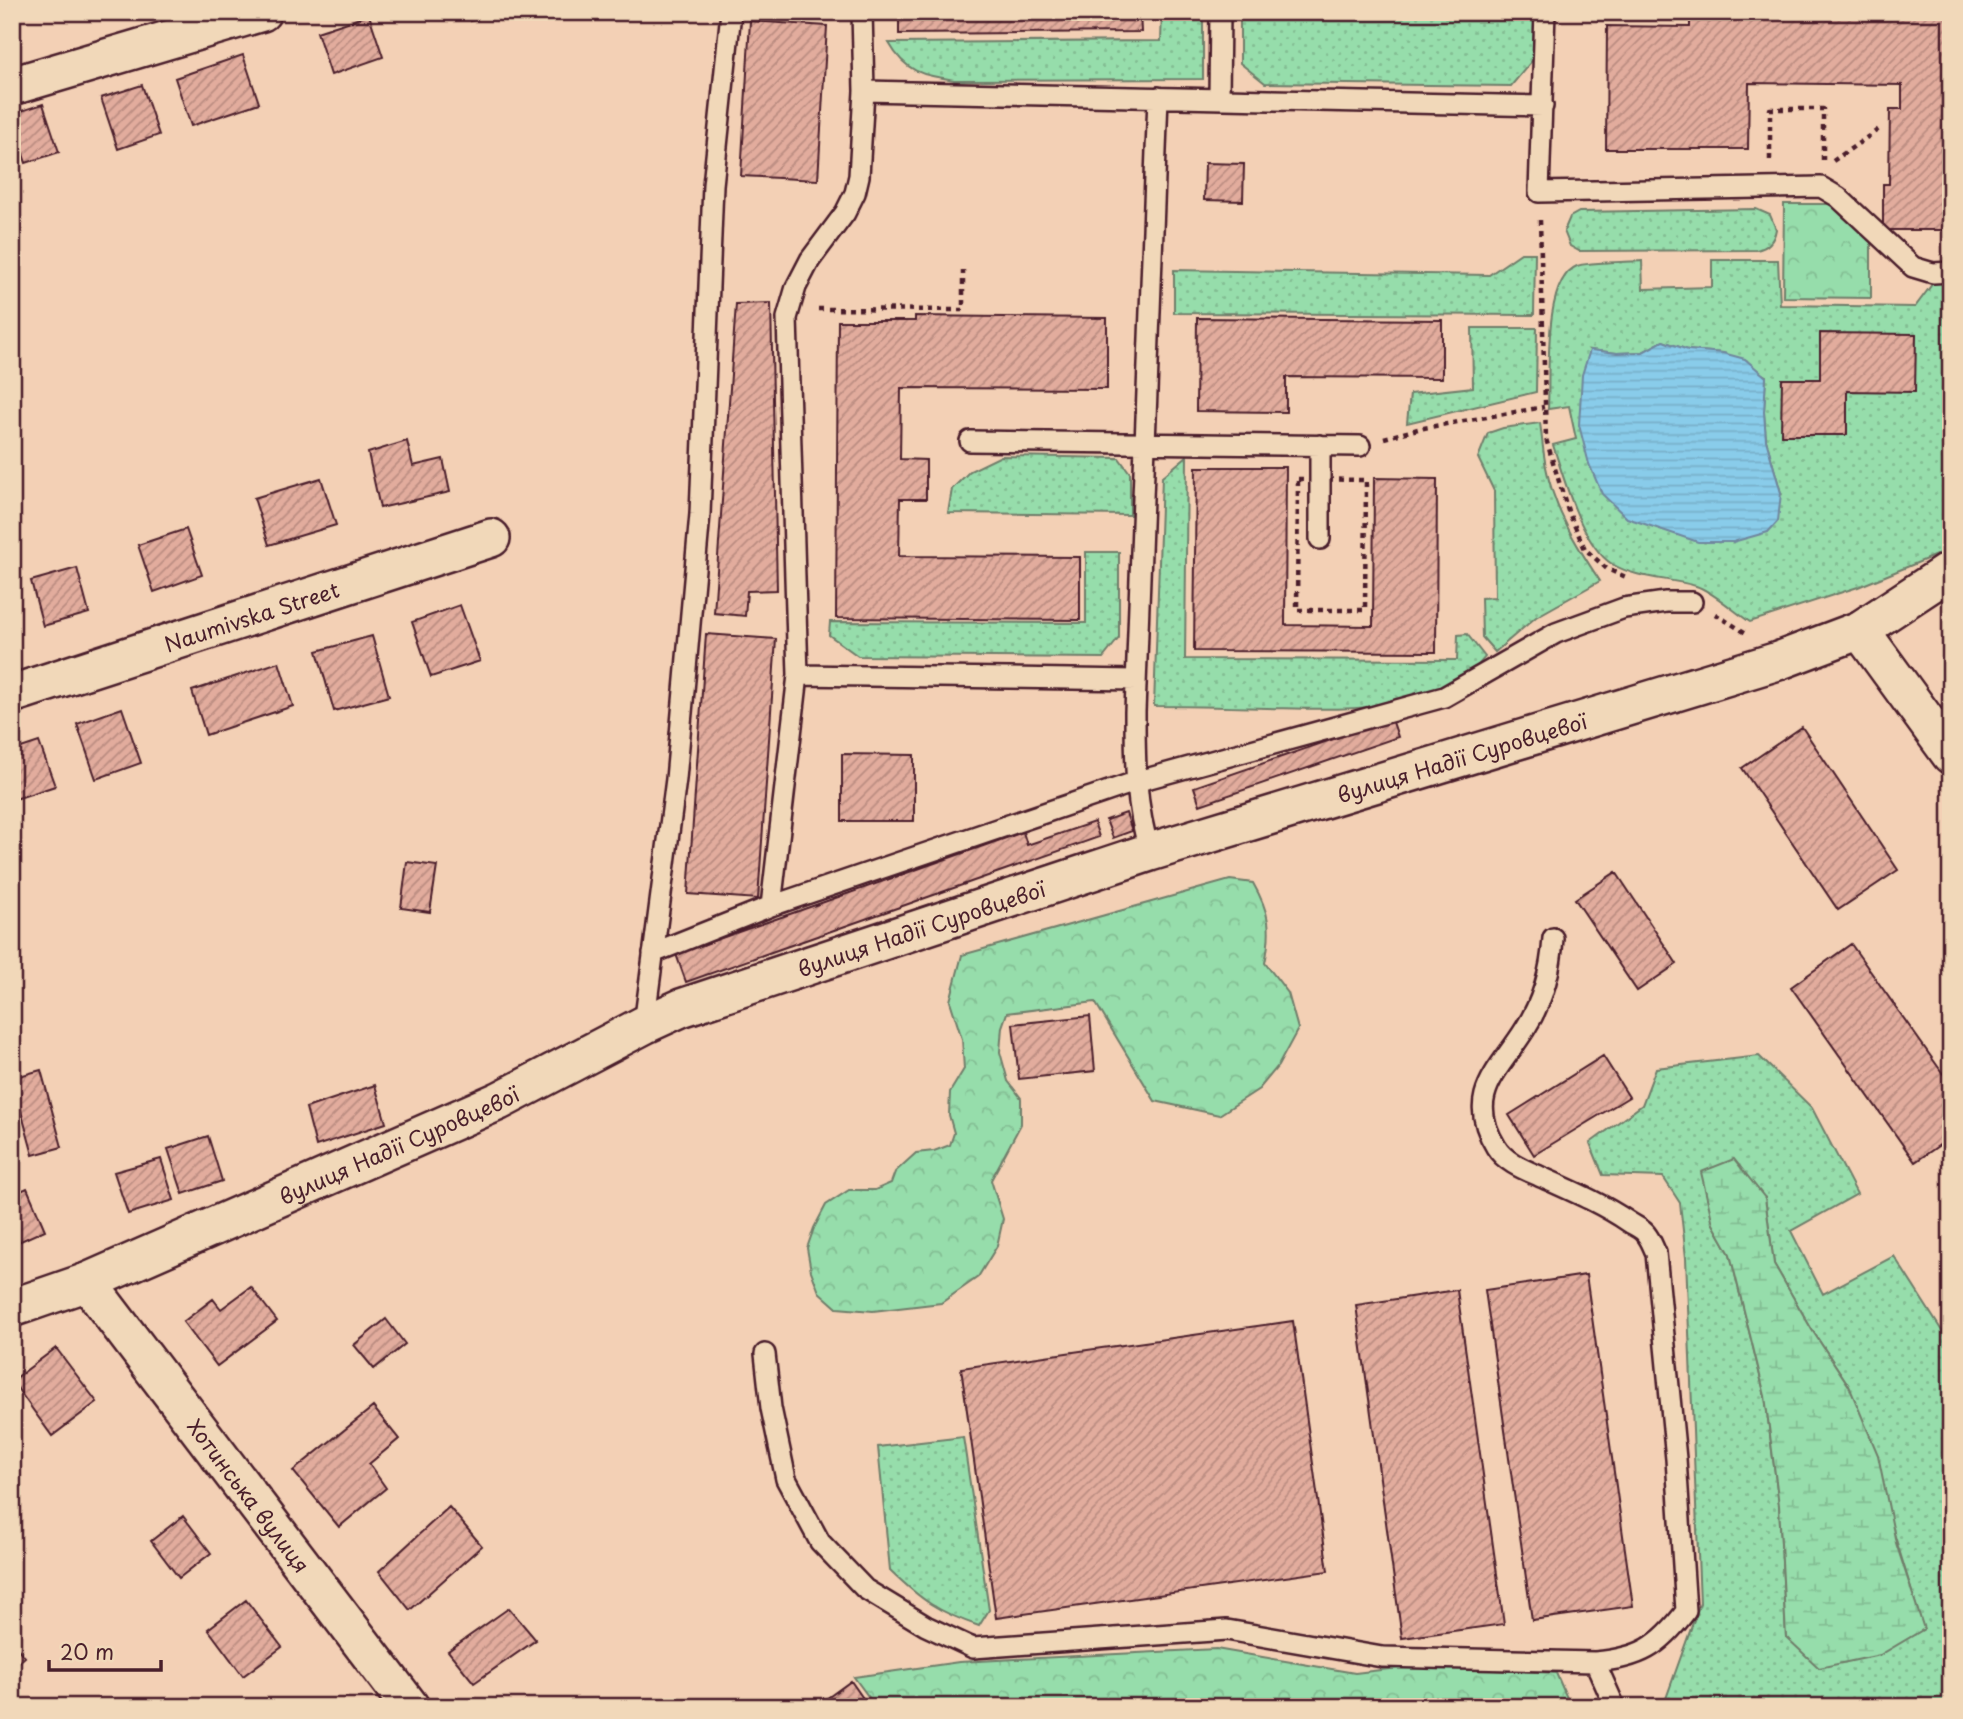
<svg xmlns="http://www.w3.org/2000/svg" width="1963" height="1719" viewBox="0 0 1963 1719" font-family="'Playpen Sans',sans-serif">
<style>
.grass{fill:url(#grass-dots);stroke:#707e6b;stroke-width:2;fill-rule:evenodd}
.forest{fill:url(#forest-crowns);stroke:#707e6b;stroke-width:2}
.wetland{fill:url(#wetland-marsh);stroke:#707e6b;stroke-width:2}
.water{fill:url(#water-rules);stroke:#70879e;stroke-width:2}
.building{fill:url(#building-hatch);stroke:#4a1f2b;stroke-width:2}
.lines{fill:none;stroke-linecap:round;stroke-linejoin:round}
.lane-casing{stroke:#4a1f2b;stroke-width:24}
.street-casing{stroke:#4a1f2b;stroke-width:42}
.path{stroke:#4a1f2b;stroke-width:4.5;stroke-dasharray:5 5;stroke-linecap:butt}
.lane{stroke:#f1d8b9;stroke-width:19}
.street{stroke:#f1d8b9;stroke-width:37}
.labels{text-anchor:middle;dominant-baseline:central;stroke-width:5;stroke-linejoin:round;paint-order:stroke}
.street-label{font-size:21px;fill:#4a1f2b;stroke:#f1d8b9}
</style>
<defs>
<pattern id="grass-dots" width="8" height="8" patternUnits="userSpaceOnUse" patternTransform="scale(1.75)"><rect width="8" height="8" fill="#96ddab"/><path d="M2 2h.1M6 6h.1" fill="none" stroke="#83bd93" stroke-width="1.8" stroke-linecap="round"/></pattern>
<pattern id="forest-crowns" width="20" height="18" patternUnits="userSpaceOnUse" patternTransform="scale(1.75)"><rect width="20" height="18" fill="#96ddab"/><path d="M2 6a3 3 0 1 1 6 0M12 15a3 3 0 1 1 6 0" fill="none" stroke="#83bd93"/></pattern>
<pattern id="wetland-marsh" width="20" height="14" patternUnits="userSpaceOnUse" patternTransform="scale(1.75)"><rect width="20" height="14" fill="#96ddab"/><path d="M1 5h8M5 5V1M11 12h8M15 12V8" fill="none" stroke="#83bd93"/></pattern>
<pattern id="water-rules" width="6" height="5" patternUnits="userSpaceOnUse" patternTransform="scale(1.75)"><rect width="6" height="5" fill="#89ccea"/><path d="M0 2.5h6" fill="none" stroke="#78afc9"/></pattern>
<pattern id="building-hatch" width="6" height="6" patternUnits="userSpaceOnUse" patternTransform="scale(1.75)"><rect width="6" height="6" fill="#e2ac9d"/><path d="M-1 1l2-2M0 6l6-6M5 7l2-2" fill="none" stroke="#b98b80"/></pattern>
</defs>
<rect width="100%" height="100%" fill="#f3d0b5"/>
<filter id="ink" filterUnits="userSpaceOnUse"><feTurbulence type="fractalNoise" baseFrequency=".0143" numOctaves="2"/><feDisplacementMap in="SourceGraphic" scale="14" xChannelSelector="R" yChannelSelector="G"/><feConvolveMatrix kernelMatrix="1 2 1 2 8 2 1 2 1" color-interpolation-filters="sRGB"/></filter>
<g filter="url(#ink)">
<path class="grass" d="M1162,12H1203V79L955,80C923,75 906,73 889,43L1161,41Z
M1240,12H1535V57L1511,86L1265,83L1240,63Z
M1756,209L1770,215L1776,229C1774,241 1768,248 1756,250L1579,251L1570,246L1564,231L1570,217L1579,212Z
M1521,253H1535L1534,315L1174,313V270L1489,275Z
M1712,260H1778L1780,305L1915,307L1936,279H1951V549L1858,587L1750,622C1735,612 1712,591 1696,586C1669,578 1637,579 1612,564C1581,544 1564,478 1553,445L1576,439L1569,406L1548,409C1550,377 1542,280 1577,266C1585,262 1629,262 1642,261L1643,289L1712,287ZM1663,341L1688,350L1723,353L1766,376L1764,412L1766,440L1781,493L1590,350L1617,353L1643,352Z
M1472,328H1537L1536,392L1407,423L1410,394L1473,387Z
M1540,423C1542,437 1543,452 1546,467C1554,509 1576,545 1600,581L1536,617L1495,652L1482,637L1481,598L1495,597L1494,491L1478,458L1488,433L1503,428Z
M1001,456L1119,458L1130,473V515L948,513L952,489L970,471Z
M1187,456L1185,659L1457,660L1458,635L1467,634L1485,657C1440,717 1333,709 1267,708C1229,707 1191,706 1154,706L1162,477Z
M1086,552H1119V638L1103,658L858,656L829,635L830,622L1086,623Z
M1759,1056L1812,1108L1857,1194L1791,1231L1823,1294L1894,1256L1951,1345V1707H1663L1700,1603L1686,1258L1680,1203L1663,1177L1603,1175L1590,1143L1642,1105L1656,1068ZM1765,1198L1774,1264L1812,1330L1849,1386L1923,1628L1786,1637L1779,1505L1765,1396L1730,1254L1713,1224Z
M963,1437L989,1610L979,1626C938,1612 921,1600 890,1570L878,1447Z"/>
<path class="forest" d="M1784,204H1835L1871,242V298L1783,297Z
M1230,880L1253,883C1270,913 1272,929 1265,963L1288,993L1298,1029L1278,1066L1259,1089L1219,1115L1155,1101L1095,1002L1007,1013L1002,1027L1000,1052L1008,1081L1021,1098V1124L991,1180L1003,1219L997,1246L978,1277L941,1303L873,1311L837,1308L819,1292L811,1271L807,1248L814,1228L826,1205L849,1190H875L891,1183L895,1172L916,1153L934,1151L950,1145L954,1133L949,1115L950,1092L964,1069L962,1039L950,1001L962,955Z
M1216,1649L1355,1673L1415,1666L1556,1673L1571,1707H876L854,1677L959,1662Z"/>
<path class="wetland" d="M1734,1159L1765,1198L1774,1264L1812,1330L1849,1386L1878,1455L1896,1543L1924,1629L1880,1655L1819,1668L1786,1637L1779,1505L1765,1396L1730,1254L1713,1224L1701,1172Z"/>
<path class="water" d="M1663,341L1688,350L1723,353L1745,359L1766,377L1764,412L1766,440L1781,493L1778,521L1768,532L1733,542H1698L1627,518L1602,494L1589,464L1579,425L1582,375L1590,350L1617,353L1643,352Z"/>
<path class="building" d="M468,12H497L471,21Z
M899,12H1140L1141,32L899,34Z
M1690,12H1951V230H1883V184H1889L1890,109H1902V85L1749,83L1748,149H1606L1607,26L1690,27Z
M369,15L383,57L331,75L317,32Z
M750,21L827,26L818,180L741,176Z
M243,55L259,103L191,126L175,78Z
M142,85L159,135L118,149L101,98Z
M43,104L59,152L26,163L12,121V114Z
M1205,163L1244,164L1243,201L1204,200Z
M771,303L777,590L747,591L745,616L714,613L736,304Z
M915,316L1107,318V389L901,388L900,459L926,460V499H900L899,556L1080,557V620L836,618L838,321H915Z
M1197,318L1442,320V378L1286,377V412L1196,411Z
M1820,333L1916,334L1915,392L1847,391V435H1781L1782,379H1820Z
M407,441L413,466L443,459L450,492L380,508L368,453Z
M1196,467H1286L1285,625L1373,626L1374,478L1437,479L1436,652L1194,651Z
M321,478L336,525L269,545L254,498Z
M186,529L202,575L154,592L138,545Z
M77,568L89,613L43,626L31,581Z
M460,605L480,661L431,677L412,622Z
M706,634L776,639L758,899L688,894Z
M372,636L389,696L334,711L317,651Z
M279,662L293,706L206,735L192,691Z
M122,708L141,763L96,779L77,724Z
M1392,719L1398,737L1200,805L1194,787Z
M1802,727L1898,870L1838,910L1742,768Z
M39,742L55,786L12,800V751Z
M842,754L914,755V821H842Z
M1126,813L1132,831L1113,838L1106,820Z
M1094,822L1099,837L686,982L676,954L1023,832L1027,845Z
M407,862L437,866L430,912L401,908Z
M1616,872L1677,964L1637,991L1575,899Z
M1851,944L1951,1085V1137L1915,1162L1791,987Z
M1090,1016L1095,1071L1019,1079L1013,1024Z
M1603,1056L1629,1097L1534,1155L1509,1115Z
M41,1070L62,1147L33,1155L12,1078Z
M375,1085L386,1123L316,1146L306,1108Z
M208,1136L222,1181L183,1194L168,1149Z
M161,1159L174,1200L128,1214L114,1172Z
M27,1188L45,1230L12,1245V1195Z
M1586,1275L1633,1606L1532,1620L1485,1290Z
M251,1287L277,1321L217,1366L183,1322L213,1299L221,1309Z
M1457,1290L1504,1624L1402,1638L1356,1305Z
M386,1319L405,1344L374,1369L354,1345Z
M1293,1321L1328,1571L996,1618L961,1368Z
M56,1348L97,1402L52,1436L12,1381Z
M373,1407L399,1439L369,1464L386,1488L339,1527L293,1471Z
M449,1507L482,1546L410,1610L379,1571Z
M183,1516L211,1553L179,1578L151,1541Z
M246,1600L282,1647L243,1676L208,1629Z
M509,1608L536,1640L474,1683L448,1651Z
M12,1642L25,1657L12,1668Z
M851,1681L869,1707H815Z"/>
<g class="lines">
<defs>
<path id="lane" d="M1545,12L1539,192L1821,187L1838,197L1913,267L1933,273L1951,272
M864,91L1543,106
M1219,97L1220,12
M970,441L1360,446
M1320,445V539
M798,675L1136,680
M1150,852C1135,806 1135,760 1135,712L1158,97
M771,906L798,675L787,318L796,287L810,260L845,213L855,193L859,176L864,91L862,12
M653,953L771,906L1135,782L1444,697L1556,633L1624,608L1666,602H1692
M644,1025L676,779L700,514L713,185L731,12
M765,1354L771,1408L786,1479L820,1542L865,1589L926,1626L973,1648L1227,1630L1382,1657L1595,1662C1640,1658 1659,1647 1686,1611L1676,1459L1656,1253C1653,1247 1651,1240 1646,1234C1643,1229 1635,1226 1629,1222C1601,1203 1570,1190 1539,1176C1523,1169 1505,1162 1496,1147C1464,1095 1499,1071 1525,1029C1543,1001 1551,971 1553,938
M1595,1662L1615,1707"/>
<g id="street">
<path d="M12,86L262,12"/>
<path d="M1860,630L1951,755"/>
<path id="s1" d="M12,694L491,538"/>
<path id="s2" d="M87,1282L410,1707"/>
<path id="s3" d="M12,1308L87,1282L499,1101L644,1025L681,1008L1150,852L1778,661L1860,630L1951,570"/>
</g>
</defs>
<use href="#lane" class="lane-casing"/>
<use href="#street" class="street-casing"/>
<path class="path" d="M1770,160V109H1823V161
M1833,161L1882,127
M1540,220L1546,439L1568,511L1585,549L1607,569L1626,577
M818,309L963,310V266
M1384,438L1418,429L1544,407
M1298,479L1366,480L1365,610H1297Z
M1715,614L1746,633"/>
<use href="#lane" class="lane"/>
<use href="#street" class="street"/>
</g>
</g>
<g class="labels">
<g class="street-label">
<text stroke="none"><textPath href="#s1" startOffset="252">Naumivska Street</textPath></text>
<text stroke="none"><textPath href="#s3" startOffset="1554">вулиця Надії Суровцевої</textPath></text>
<text stroke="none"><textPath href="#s3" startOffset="987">вулиця Надії Суровцевої</textPath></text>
<text stroke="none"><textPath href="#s3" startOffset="420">вулиця Надії Суровцевої</textPath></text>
<text stroke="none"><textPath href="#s2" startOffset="268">Хотинська вулиця</textPath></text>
</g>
</g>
<rect width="1963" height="1719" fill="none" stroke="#f1d8b9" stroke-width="42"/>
<rect x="21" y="21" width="1921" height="1677" fill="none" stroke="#4a1f2b" stroke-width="2.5" filter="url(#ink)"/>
<path d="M49 1660v10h112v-10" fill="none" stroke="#4a1f2b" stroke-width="3.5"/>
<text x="60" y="1660" font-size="21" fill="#4a1f2b" stroke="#f1d8b9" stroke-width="5" paint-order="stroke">20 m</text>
</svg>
